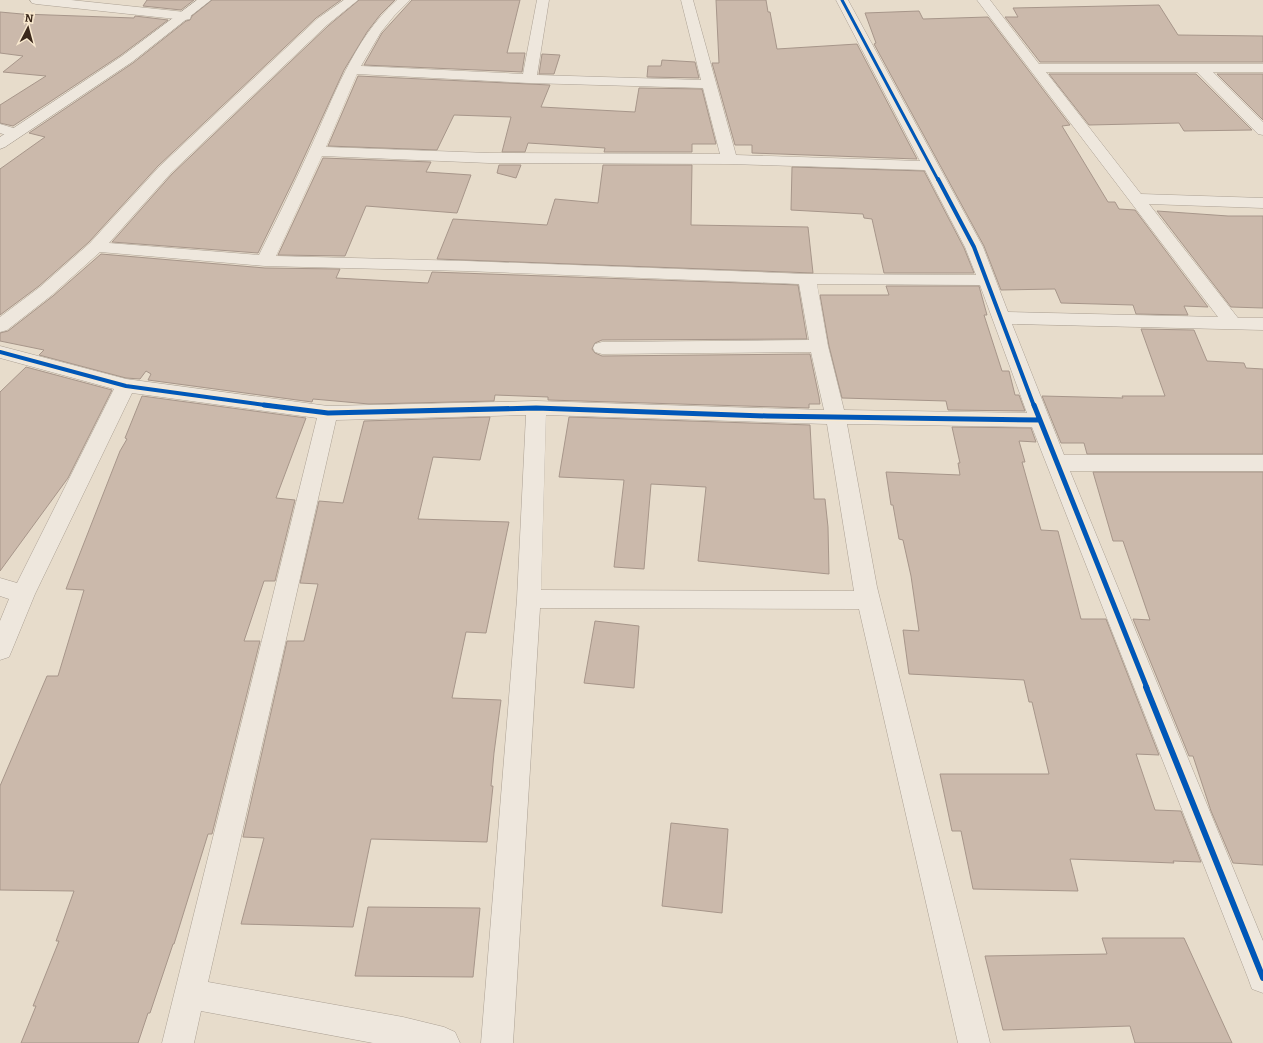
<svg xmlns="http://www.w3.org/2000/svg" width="1263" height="1043" viewBox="0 0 1263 1043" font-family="Bitter,serif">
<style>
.building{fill:#cbb9ab;stroke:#a7968a}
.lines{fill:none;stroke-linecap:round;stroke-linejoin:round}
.minor-casing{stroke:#aca194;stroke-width:1}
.secondary-casing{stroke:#9b9084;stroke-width:1}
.minor{fill:#eee7dd;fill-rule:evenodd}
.secondary{fill:#eee7dd;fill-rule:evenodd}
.cycleway-far3-casing{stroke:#f9e9cf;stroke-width:4.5}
.cycleway-far2-casing{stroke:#f9e9cf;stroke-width:6}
.cycleway-far1-casing{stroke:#f9e9cf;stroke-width:8}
.cycleway-casing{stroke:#f9e9cf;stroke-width:9}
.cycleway-far3{stroke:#0057b8;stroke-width:3}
.cycleway-far2{stroke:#0057b8;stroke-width:4}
.cycleway-far1{stroke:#0057b8;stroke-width:5}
.cycleway{stroke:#0057b8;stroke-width:6}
</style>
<rect width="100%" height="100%" fill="#e7dccb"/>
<path class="building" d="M147,0H194L181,10L143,6Z
M212,0H341L316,18L158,166L89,242L39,286L0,315V169L45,137L29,133L133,63L186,21L190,20L192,16Z
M359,0H395L380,15L367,32L344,70L295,177L258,253L112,242L172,174L328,26Z
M412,0H520L507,53H525L522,72L364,65L382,33Z
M716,0H766L768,12H770L777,49L857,44L917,159L752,153V145H735L712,63H719Z
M1159,5L1178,35L1263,36V62H1040L1005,17H1018L1013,8Z
M919,11L923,19L988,17L1070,125L1062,126L1108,202H1115L1119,209L1135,210L1208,307L1184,306L1188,315L1136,314L1133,305L1061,303L1055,289L1001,290L984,246L874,44L876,43L865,13Z
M0,12L22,14L134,18L135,16L168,20L121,55L13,126L0,123V105L46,76L3,72L23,56L0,53Z
M542,54L560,55L554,74H539Z
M662,60L695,62L699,78L647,77L648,66H661Z
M1049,74H1196L1252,130L1184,131L1179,123L1089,125Z
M1217,74H1263V120Z
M358,76L550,85L541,107L635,112L639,88L702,89L716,144H692V152H604L605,148L528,143L525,152H502L511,117L454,115L437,150L328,146Z
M323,158L431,162L426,172L471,175L457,213L366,206L345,256L278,255Z
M499,165H521L516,178L497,173Z
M603,165H692L691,225L808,227L813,273L437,259L453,219L547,225L555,199L598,203Z
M792,167L924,171L964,248L974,273H884L872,219L864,218L863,214L791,210Z
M1157,211L1228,216H1263V308L1231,307Z
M101,254L265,268L340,269L336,278L428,283L432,272L798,285L807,339L602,340L595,343L592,349L595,353L602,356L810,354L819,397L820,404H809V408L548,400V397L495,395L494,401L369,404L313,399L312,402L148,380L151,374L146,371L140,379L126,378L39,355L44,350L0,341V333L8,331L53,296Z
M886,286H979L987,315H984L1002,371H1009L1015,395H1019L1025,411L948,410L946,401L842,398L829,346L820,295H889Z
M1141,329L1194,330L1207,361L1244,363L1246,368L1263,369V454H1087L1084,443H1061L1042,396L1123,398L1122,396H1165Z
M26,367L112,390L68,478L0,571V392Z
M142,396L306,418L276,498L295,500L275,581H264L244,641H260L212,834H208L174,944H173L150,1013H148L138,1043H21L36,1006H33L59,941H56L74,891L0,890V786L47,676H58L84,590L66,589L120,451L127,439L125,438Z
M490,417L480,460L433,457L418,519L509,522L486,633L466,632L452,698L501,700L494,753L491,786H493L487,842L371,839L353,927L241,924L264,838L243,837L287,641H304L318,584L300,583L319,501L343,503L364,421Z
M569,417L810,425L814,499H825L828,527L829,574L698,561L706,487L651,484L644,569L614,567L624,480L559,477Z
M952,427L1031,428L1036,442L1019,441L1025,462H1022L1041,530L1058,531L1081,619H1106L1159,755L1136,754L1155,810L1181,811L1201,862L1173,861L1174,863L1070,859L1078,891L973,889L961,831H952L940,774H1049L1032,702H1029L1024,680L909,674L903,630L919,631L911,576L903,540L899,539L893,505H891L886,472L960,475L958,463H960Z
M1093,472H1263V865L1233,863L1211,811L1193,756H1189L1133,619L1150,620L1123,541H1113Z
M595,621L639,626L634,688L584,683Z
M671,823L728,829L722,913L662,906Z
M368,907L480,908L473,977L355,976Z
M1102,938H1184L1232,1043H1135L1130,1026L1003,1030L985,956L1107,954Z"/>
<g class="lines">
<defs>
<path id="minor" d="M30,0H71L185,12L190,13L191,16L190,19L185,20L36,4L32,3Z
M344,0H358L327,25L171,173L109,243L259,255C276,221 293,186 309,151C334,98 352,40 397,0H410L394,16L381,32L361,66L523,74L537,0H549L537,75L701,80L681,0H693L736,155L920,161L836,0H848L983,247L1008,312L1218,317L977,0H990L1039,64H1263V72H1213L1263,122V135L1258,134L1197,72H1046L1141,194L1263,198V208L1149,204L1238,318H1263V330L1012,324L1064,455H1263V471H1070L1263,941V993L1252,989L1248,978L1032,427L847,424L877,587L990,1043H958L859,609L540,608L513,1043H481L517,599L526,415L336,420L208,982L403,1017L444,1027L455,1032L460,1043H373L201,1011L194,1043H162L317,418L132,393L35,594L12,650L9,657L0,660V621L9,599L0,596V578L17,583L114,389L0,358V346L126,379L328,406L536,401L824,410L811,352L602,354L595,352L593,348L595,344L602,342L809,340L799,284L466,271L265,266L100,252L52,295L7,330L0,332V317L40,287L90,243L159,167L317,19ZM357,74L529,83L703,88L720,154L489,153L326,147ZM322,156L489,163L729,164L925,170L965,247L976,275L807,274L466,261L276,256ZM817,284L980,285L1027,413L844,410L828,346ZM546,415L827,424L854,591L541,590Z
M0,124L20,130L23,133L20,136L15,138L0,133Z"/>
<path id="secondary" d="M197,0H211L132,62L5,147L0,149V137L122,56Z"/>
</defs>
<use href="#minor" class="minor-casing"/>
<use href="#secondary" class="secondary-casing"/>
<use href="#minor" class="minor"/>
<use href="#secondary" class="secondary"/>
<defs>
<path id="cycleway-far3" d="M842,0L938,180"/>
<path id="cycleway-far2" d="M938,179L974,247L1034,406
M0,352L126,386L272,406"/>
<path id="cycleway-far1" d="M264,405L328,413L536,408L767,416L1040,420
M1034,405L1147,688"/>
<path id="cycleway" d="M1146,687L1263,978"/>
</defs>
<use href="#cycleway-far3" class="cycleway-far3-casing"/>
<use href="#cycleway-far2" class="cycleway-far2-casing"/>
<use href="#cycleway-far1" class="cycleway-far1-casing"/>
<use href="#cycleway" class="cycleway-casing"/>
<use href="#cycleway-far3" class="cycleway-far3"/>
<use href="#cycleway-far2" class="cycleway-far2"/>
<use href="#cycleway-far1" class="cycleway-far1"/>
<use href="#cycleway" class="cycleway"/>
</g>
<g transform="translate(28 28) rotate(6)" stroke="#f9e9cf" stroke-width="3" paint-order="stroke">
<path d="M0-3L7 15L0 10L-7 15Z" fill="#3b281b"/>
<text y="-6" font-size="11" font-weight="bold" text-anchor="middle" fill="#3b281b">N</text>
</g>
</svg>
